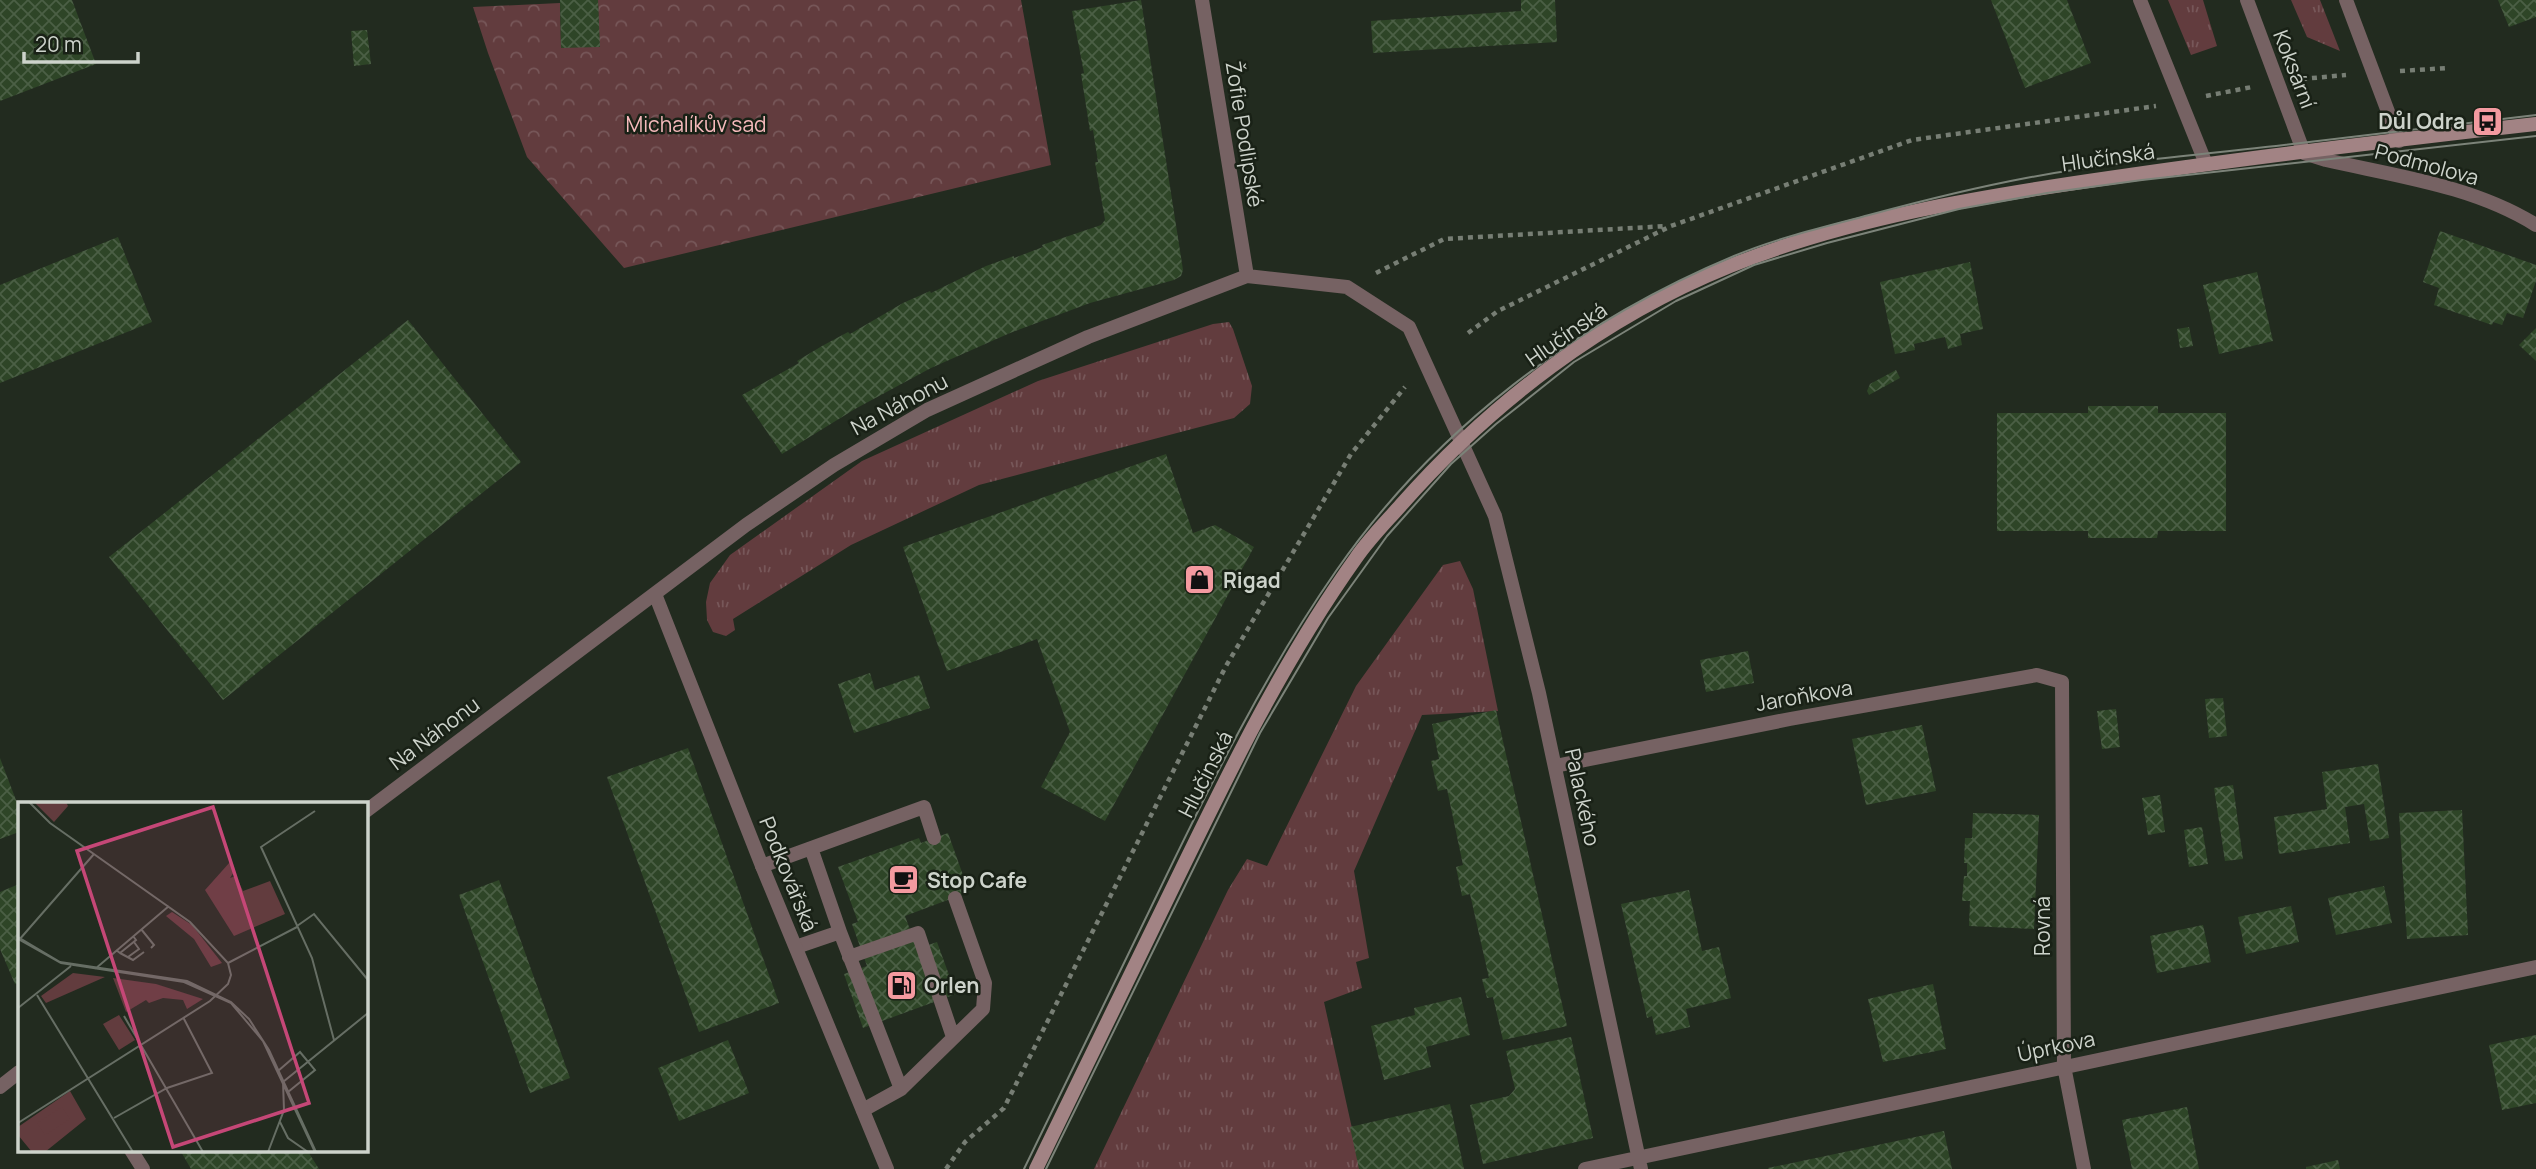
<svg xmlns="http://www.w3.org/2000/svg" width="2536" height="1169" viewBox="0 0 2536 1169" font-family="Manrope,sans-serif">
<style>
.grass{fill:url(#grass-tufts)}
.park{fill:url(#park-crowns)}
.building{fill:url(#building-cross-hatch)}
.lines{fill:none;stroke-linecap:round;stroke-linejoin:round}
.path{stroke:#777e74;stroke-width:4.5;stroke-dasharray:5 5;stroke-linecap:butt}
.lane{stroke:#766263;stroke-width:14}
.street{stroke:#766263;stroke-width:14}
.secondary{stroke:#a28384;stroke-width:14}
.tram{stroke:#7c8379;stroke-width:2}
.labels{text-anchor:middle;dominant-baseline:central;stroke-width:5;stroke-linejoin:round;paint-order:stroke}
.street-label{font-size:21px;fill:#cdd3cb;stroke:#192116}
.poi-label{font-size:21px;font-weight:bold;fill:#cdd3cb;stroke:#192116;text-anchor:start}
.park-label{font-size:21px;fill:#f6babc;stroke:#192116}
.inset-road{fill:none;stroke:#666e64;stroke-width:2}
.view{fill:#c54777;fill-opacity:0.15;stroke:#c54777;stroke-width:3.5}
.inset-edge{fill:none;stroke:#cdd3cb;stroke-width:3.5}
</style>
<defs>
<pattern id="grass-tufts" width="24" height="20" patternUnits="userSpaceOnUse" patternTransform="scale(1.75)"><rect width="24" height="20" fill="#623c3e"/><path d="M3 7l-1-3M5 7V3M7 7l1-3M15 17l-1-3M17 17v-4M19 17l1-3" fill="none" stroke="#775759"/></pattern>
<pattern id="park-crowns" width="20" height="18" patternUnits="userSpaceOnUse" patternTransform="scale(1.75)"><rect width="20" height="18" fill="#623c3e"/><path d="M2 6a3 3 0 1 1 6 0M12 15a3 3 0 1 1 6 0" fill="none" stroke="#775759"/></pattern>
<pattern id="building-cross-hatch" width="8" height="8" patternUnits="userSpaceOnUse" patternTransform="scale(1.75)"><rect width="8" height="8" fill="#2e4527"/><path d="M0 0l8 8M0 8l8-8" fill="none" stroke="#4b5f45"/></pattern>
</defs>
<rect width="100%" height="100%" fill="#222b1f"/>
<path class="grass" d="M2168,0H2203L2217,46L2191,55Z
M2291,0H2320L2340,51L2307,37Z
M1229,322L1233,329L1252,386L1250,404L1234,418L979,485L851,545L733,619L735,630L726,636L713,632L707,620L706,602L710,583L730,555L862,461L1038,381L1213,324Z
M1460,561L1473,589L1498,711L1422,715L1354,871L1369,958L1356,962L1362,988L1324,1002L1361,1169H1094L1228,890L1247,859L1267,866L1356,686L1443,565Z"/>
<path class="park" d="M598,0H1021L1051,165L624,268L527,157L488,53L473,7L560,3L561,47H599Z"/>
<path class="building" d="M0,0H72L96,64L0,101Z
M560,0H598L600,47L561,48Z
M1141,0L1183,270L1181,276L1174,280L1090,303L1010,333L931,368L855,409L782,454L742,395L799,363L797,361L822,346L848,332L850,334L903,303L930,291L931,293L986,266L1014,256V258L1043,247L1042,245L1101,225L1105,220L1095,162H1098L1093,130L1090,131L1081,74L1084,73L1072,11Z
M1521,0H1555L1557,42L1373,53L1371,21L1521,11Z
M1991,0H2067L2091,63L2025,88Z
M2498,0H2536V17L2509,27Z
M367,30L371,64L354,66L351,31Z
M2440,231L2536,265V281L2523,318L2507,313L2502,325L2493,322L2492,325L2434,305L2439,288L2423,282Z
M118,237L152,322L0,383V285Z
M1970,262L1983,329L1960,334L1962,345L1948,349L1945,337L1914,344L1915,350L1895,354L1880,282Z
M2257,272L2273,341L2219,354L2203,285Z
M408,320L521,462L223,700L109,557Z
M2189,327L2193,346L2180,348L2177,329Z
M2536,328V361L2519,345Z
M1896,370L1900,378L1869,395L1867,391L1870,384Z
M2088,406H2158V413H2226V531H2158L2157,538H2088V531H1997V413H2088Z
M1166,454L1193,533L1215,525L1254,547L1105,821L1041,787L1070,732L1037,639L947,671L903,547Z
M1748,651L1754,683L1706,692L1700,660Z
M870,673L875,690L919,675L930,708L854,733L838,684Z
M2223,698L2227,736L2209,738L2205,699Z
M2116,709L2120,747L2102,749L2097,711Z
M1496,710L1567,1026L1503,1040L1493,997L1487,998L1482,979L1489,978L1470,894L1462,896L1456,867L1463,865L1447,789L1438,791L1431,761L1439,759L1432,724Z
M1922,725L1936,791L1866,805L1852,739Z
M688,748L779,1003L699,1032L607,777Z
M0,758L19,808V832L0,839Z
M2378,764L2389,838L2370,841L2364,804L2345,807L2350,843L2279,854L2274,817L2327,809L2322,772Z
M2233,785L2243,859L2225,861L2214,788Z
M2160,795L2165,832L2148,835L2142,798Z
M2462,810L2468,935L2407,939L2399,813Z
M1973,813L2039,815L2034,929L1969,926L1970,901H1962L1964,876H1967V863H1964L1965,838H1972Z
M2202,827L2208,864L2189,867L2184,830Z
M948,833L969,892L905,916L917,949L937,942L956,994L863,1028L844,974L867,966L852,924L858,922L838,867L919,838L921,843Z
M499,880L570,1078L530,1093L459,895Z
M19,884V983L15,984L0,949V892Z
M2384,886L2392,923L2336,935L2328,898Z
M1689,890L1702,951L1719,947L1731,998L1686,1009L1690,1027L1656,1035L1652,1016L1647,1018L1621,904Z
M2291,906L2299,942L2246,954L2238,917Z
M2203,925L2211,962L2157,973L2150,936Z
M1933,984L1946,1049L1883,1062L1868,999Z
M1461,997L1470,1035L1426,1047L1431,1067L1384,1080L1371,1026L1415,1015L1414,1008Z
M2536,1035V1103L2502,1110L2489,1045Z
M1571,1037L1593,1138L1483,1164L1470,1105L1509,1096L1515,1089L1506,1051Z
M728,1040L749,1093L679,1121L658,1068Z
M1450,1104L1464,1169H1359L1350,1127Z
M2187,1107L2199,1169H2132L2122,1120Z
M1944,1131L1952,1169H1768V1168Z
M180,1150H307L319,1169H191Z
M2338,1160L2340,1169H2306V1167Z"/>
<g class="lines">
<path class="path" d="M2400,71L2448,68
M2302,79L2346,75
M2206,96L2252,87
M1376,273L1444,239L1667,226
M1468,333L1498,311L1671,226L1912,140L2156,106
M946,1169L965,1142L1004,1108L1226,666L1351,454L1405,387"/>
<path class="lane" d="M2140,0L2206,164
M2346,0L2399,141
M811,848L840,932
M762,866L924,807L934,838
M796,947L840,932L901,1089L863,1110
M849,957L918,933L953,1037
M901,1089L983,1009L985,983L955,898"/>
<path class="street" d="M1202,0L1247,276
M2247,0L2304,153L2326,160C2396,176 2474,186 2536,225
M655,594L762,866L887,1169
M1555,766L1790,719L2037,675L2062,682L2064,1066L2084,1169
M366,811L746,525L834,465L927,410L1088,337L1247,276L1347,287L1409,327L1495,516L1539,693L1641,1169
M0,1087L19,1072
M131,1150L143,1169
M1585,1169L2536,967"/>
<path class="secondary" d="M1036,1169C1083,1073 1129,977 1176,881C1230,770 1284,659 1356,558C1369,539 1386,522 1401,505C1491,403 1603,317 1730,266C1848,218 1984,196 2109,178C2251,157 2394,140 2536,124"/>
<path class="tram" d="M1024,1169C1068,1078 1112,988 1156,897C1210,785 1265,673 1336,571C1434,430 1576,322 1734,256C1777,238 1824,227 1869,215C1921,201 1973,188 2026,178C2108,163 2192,155 2276,146C2362,136 2449,126 2536,115
M1046,1169L1260,733L1328,618L1387,536L1451,464L1496,424L1574,362L1676,301L1754,265L1827,243L1959,209L2047,193L2142,180L2536,136"/>
</g>
<defs>
<symbol id="bus-square" viewBox="-11 -11 22 22"><rect x="-9" y="-9" width="18" height="18" rx="4" fill="#f49aa0" stroke="#192116"/><path d="M-5-6H5V4H4V6H2V4H-2V6H-4V4H-5ZM-3.5-4V0h7V-4ZM-3.5 1.2v1.5H-2V1.2ZM2 1.2v1.5H3.5V1.2Z" fill="#111"/></symbol>
<symbol id="shop-square" viewBox="-11 -11 22 22"><rect x="-9" y="-9" width="18" height="18" rx="4" fill="#f49aa0" stroke="#192116"/><path d="M-5-2.5h2.3a2.7 3.5 0 0 1 5.4 0H5L5.5 6h-11ZM-1.5-2.5h3a1.5 2.3 0 0 0-3 0Z" fill="#111"/></symbol>
<symbol id="cafe-square" viewBox="-11 -11 22 22"><rect x="-9" y="-9" width="18" height="18" rx="4" fill="#f49aa0" stroke="#192116"/><path d="M-5.5-4.5H6V0H3Q3 3.5 0 3.5H-2.5Q-5.5 3.5-5.5 0ZM3-3.2v2h1.7v-2ZM-6 4.5H4V6H-6Z" fill="#111"/></symbol>
<symbol id="fuel-square" viewBox="-11 -11 22 22"><rect x="-9" y="-9" width="18" height="18" rx="4" fill="#f49aa0" stroke="#192116"/><path d="M-5.5-6h7V0h2V4h1.3V-2.5L3-4.5l.8-.8L6-3V5H2.5V1h-1V6h-7ZM-4.2-4.7v3.2H.2V-4.7Z" fill="#111"/></symbol>
</defs>
<g fill-rule="evenodd">
<use href="#bus-square" x="2470" y="104" width="35" height="35"/>
<use href="#shop-square" x="1182" y="562" width="35" height="35"/>
<use href="#cafe-square" x="886" y="862" width="35" height="35"/>
<use href="#fuel-square" x="884" y="968" width="35" height="35"/>
</g>
<g class="labels">
<g class="street-label">
<text transform="translate(2295 69) rotate(69)">Koksární</text>
<text transform="translate(1245 134) rotate(81)">Žofie Podlipské</text>
<text transform="translate(2108 157) rotate(-8)">Hlučínská</text>
<text transform="translate(2427 164) rotate(15)">Podmolova</text>
<text transform="translate(1566 334) rotate(-35)">Hlučínská</text>
<text transform="translate(899 404) rotate(-28)">Na Náhonu</text>
<text transform="translate(1804 695) rotate(-10)">Jaroňkova</text>
<text transform="translate(434 733) rotate(-37)">Na Náhonu</text>
<text transform="translate(1205 774) rotate(-63)">Hlučínská</text>
<text transform="translate(1583 797) rotate(78)">Palackého</text>
<text transform="translate(789 874) rotate(68)">Podkovářská</text>
<text transform="translate(2042 926) rotate(-90)">Rovná</text>
<text transform="translate(2056 1046) rotate(-12)">Úprkova</text>
</g>
<g class="poi-label">
<text x="2465" y="121" text-anchor="end">Důl Odra</text>
<text x="1223" y="580">Rigad</text>
<text x="927" y="880">Stop Cafe</text>
<text x="924" y="985">Orlen</text>
</g>
<g class="park-label">
<text x="696" y="124">Michalíkův sad</text>
</g>
</g>
<g transform="translate(18 802)">
<rect width="350" height="350" fill="#222b1f"/>
<path d="M16,0H48L50,4L36,20ZM154,110L174,123L204,161L193,165L176,137L148,114ZM55,171L87,175L28,201L23,194ZM95,176L138,182L185,197L169,207L165,198L145,196L131,201L128,198L108,210ZM101,213L117,238L101,248L85,222ZM52,289L68,317L27,350H14L0,333V325Z" fill="#623c3e"/>
<path d="M212,60L216,70L212,76L218,74L225,89L252,79L267,112L216,134L187,88Z" fill="#623c3e"/>
<path d="M44,305L52,317L27,333L19,321Z" fill="#623c3e"/>
<path class="inset-road" d="M297,9L243,45L294,156L316,238M279,124L296,112L350,178M123,127L136,143L133,146M0,135L42,160L169,179L213,200L231,217L251,248L298,350M0,137L43,161L166,180L213,201L245,239L297,350M1,138L76,52M98,148L102,151L118,138L115,134M102,151L115,158L126,150M110,155L121,147L116,140M210,161L279,125M77,167L151,104M19,193L115,350M0,206L53,164M106,214L185,350M260,269L282,250L297,268L270,290M96,316L149,286L194,271L165,215M262,320L270,336L290,350M0,321L192,199L210,182L213,173L210,161L172,120L32,21L11,0M250,350L266,308L265,280L350,211"/>
<path class="view" d="M195,5L291,301L155,345L59,49Z"/>
<rect width="350" height="350" class="inset-edge"/>
</g>
<path d="M24 52v10h114v-10" fill="none" stroke="#cdd3cb" stroke-width="3.5"/>
<text x="35" y="52" font-size="21" fill="#cdd3cb" stroke="#192116" stroke-width="5" paint-order="stroke">20 m</text>
</svg>
